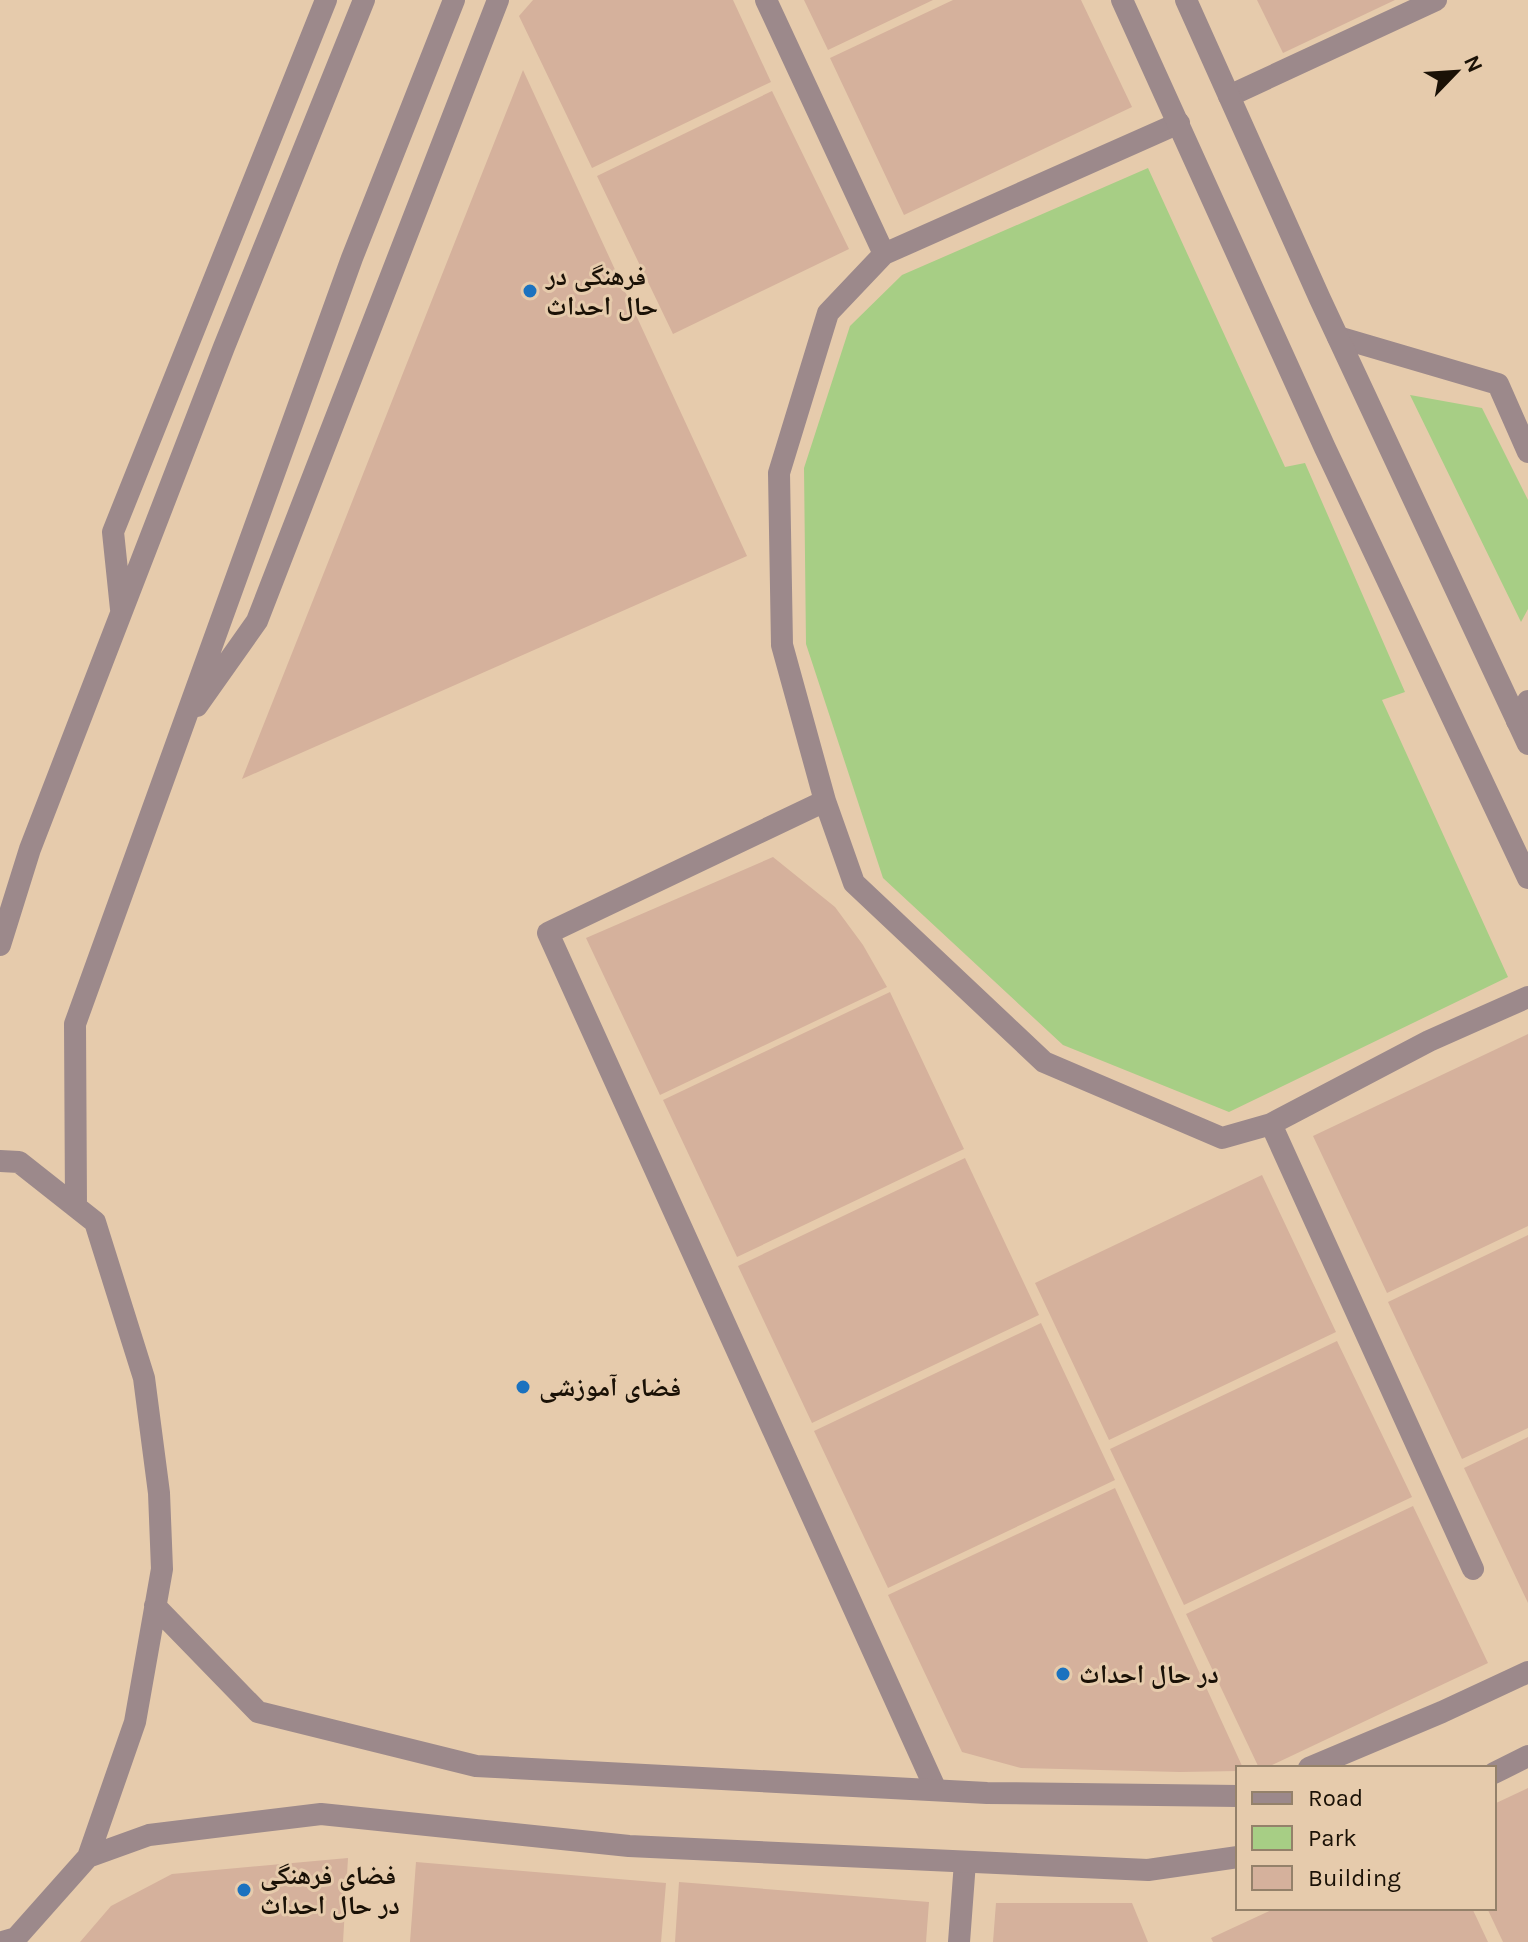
<svg xmlns="http://www.w3.org/2000/svg" width="1528" height="1942" viewBox="0 0 1528 1942" font-family="Karla,'Noto Naskh Arabic',sans-serif">
<style>
.green{fill:#a7ce85}
.building{fill:#d5b19c}
.lines{fill:none;stroke-linecap:round;stroke-linejoin:round}
.minor{stroke:#9c898b;stroke-width:22}
.tertiary{stroke:#9c898b;stroke-width:22}
.poi-dot{fill:#1b72bf;stroke:#e6cbac;stroke-width:3}
.labels{text-anchor:middle;dominant-baseline:central;stroke-width:6;stroke-linejoin:round;paint-order:stroke}
.poi-label{font-size:26px;font-weight:bold;fill:#1a1106;stroke:#e6cbac;text-anchor:start}
</style>
<rect width="100%" height="100%" fill="#e6cbac"/>
<path class="green" d="M1148,168L1285,467L1305,463L1405,692L1382,700L1508,977L1229,1112L1063,1045L883,878L806,644L804,468L850,326L902,275Z
M1410,395L1482,408L1528,500V609L1521,622Z"/>
<path class="building" d="M533,0H733L771,82L592,168L519,16Z
M804,0H933L828,50Z
M953,0H1081L1132,107L904,215L830,58Z
M1257,0H1395L1283,53Z
M523,70L747,556L242,779L348,512Z
M772,91L849,249L673,334L597,176Z
M773,857L835,907L863,945L887,987L660,1095L586,938Z
M890,992L964,1149L737,1257L663,1100Z
M1528,1034V1226L1387,1293L1313,1136Z
M965,1158L1039,1315L812,1423L738,1266Z
M1262,1175L1336,1332L1109,1440L1035,1283Z
M1528,1235V1428L1462,1459L1388,1302Z
M1041,1323L1115,1480L888,1588L814,1431Z
M1337,1341L1412,1497L1184,1605L1110,1449Z
M1528,1437V1603L1464,1468Z
M1115,1488L1243,1768H1238V1771L1180,1772L1021,1768L962,1752L888,1595Z
M1413,1506L1488,1663L1266,1768H1259L1186,1614Z
M1528,1788V1942H1503L1487,1908H1494V1804Z
M348,1858L343,1942H80L111,1906L172,1874Z
M416,1862L666,1883L661,1942H410Z
M679,1882L929,1902L926,1942H675Z
M996,1903H1132L1148,1942H993Z
M1276,1908H1472L1488,1942H1213L1211,1938Z"/>
<g class="lines">
<path class="minor" d="M766,0L884,254
M1229,96L1436,0
M1179,123L884,254L828,313L779,473L782,645L825,801L854,883L1044,1062L1222,1138L1271,1124L1429,1041L1528,997
M1338,337L1498,384L1528,452
M1517,721L1528,701
M825,801L548,933L936,1790
M1271,1124L1473,1569
M959,1942L965,1862"/>
<path class="tertiary" d="M1122,0L1325,448L1528,878
M1186,0L1320,299L1528,744
M121,609L113,532L326,0
M197,706L257,621L498,0
M0,945L30,849L224,347L364,0
M0,1161L19,1162L95,1222L144,1378L159,1493L162,1569L135,1722L88,1857L16,1938L2,1942
M76,1207L75,1024L352,258L454,0
M155,1606L258,1712L476,1766L987,1793L1238,1796
M1309,1768L1442,1712L1528,1672
M1494,1773L1528,1756
M88,1857L149,1835L321,1814L629,1846L1148,1870L1238,1857"/>
</g>
<g class="poi-dot">
<circle cx="530" cy="291" r="8"/>
<circle cx="523" cy="1387" r="8"/>
<circle cx="1063" cy="1674" r="8"/>
<circle cx="244" cy="1890" r="8"/>
</g>
<g class="labels">
<g class="poi-label">
<text x="546" y="276">فرهنگی در<tspan x="546" dy="30">حال احداث</tspan></text>
<text x="539" y="1387">فضای آموزشی</text>
<text x="1079" y="1674">در حال احداث</text>
<text x="260" y="1875">فضای فرهنگی<tspan x="260" dy="30">در حال احداث</tspan></text>
</g>
</g>
<rect x="1236" y="1766" width="260" height="144" fill="#e6cbac" stroke="#94816a" stroke-width="2"/>
<rect x="1252" y="1792" width="40" height="12" fill="#9c898b" stroke="#94816a" stroke-width="2"/>
<text x="1308" y="1806" font-size="24" fill="#1a1106">Road</text>
<rect x="1252" y="1826" width="40" height="24" fill="#a7ce85" stroke="#94816a" stroke-width="2"/>
<text x="1308" y="1846" font-size="24" fill="#1a1106">Park</text>
<rect x="1252" y="1866" width="40" height="24" fill="#d5b19c" stroke="#94816a" stroke-width="2"/>
<text x="1308" y="1886" font-size="24" fill="#1a1106">Building</text>
<g transform="translate(1456 72) rotate(65)" stroke="#e6cbac" stroke-width="6" paint-order="stroke">
<path d="M0-6L14 30L0 20L-14 30Z" fill="#1a1106"/>
<text y="-12" font-size="22" font-weight="bold" text-anchor="middle" fill="#1a1106">N</text>
</g>
</svg>
